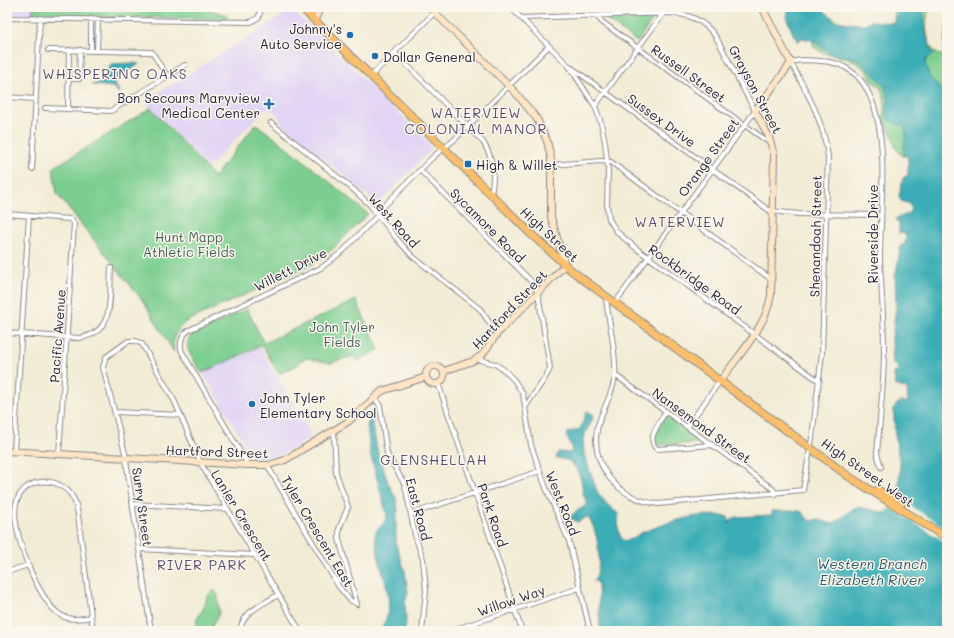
<svg xmlns="http://www.w3.org/2000/svg" width="954" height="638" viewBox="0 0 954 638" font-family="Mali,sans-serif">
<style>
.built{fill:#e1d4f4}
.green{fill:#7bce90;stroke:#4e7866}
.water{fill:#3badb6;stroke:#2e6878}
.pier{fill:#f2ecd6}
.lines{fill:none;stroke-linecap:round;stroke-linejoin:round}
.street-casing{stroke:#8a8788;stroke-width:6}
.secondary-casing{stroke:#8a8788;stroke-width:8}
.primary-casing{stroke:#8a8788;stroke-width:9}
.street{stroke:#fff;stroke-width:4}
.secondary{stroke:#fde5c5;stroke-width:6}
.primary{stroke:#f9bf6d;stroke-width:7}
.poi-dot{fill:#1f6fb2;stroke:#fbf7ec;stroke-width:1.5}
.labels{text-anchor:middle;dominant-baseline:central;stroke-width:3;stroke-linejoin:round;paint-order:stroke}
.poi-label{font-size:13px;fill:#22223b;stroke:#fbf7ec;text-anchor:start}
.street-label{font-size:13px;fill:#22223b;stroke:#fbf7ec}
.park-label{font-size:13px;fill:#415e59;stroke:#fbf7ec}
.neighbourhood-label{font-size:14px;letter-spacing:1px;fill:#5e4f72;stroke:#fbf7ec}
.water-label{font-size:14px;font-style:italic;fill:#2c5a6c;stroke:#fbf7ec}
</style>
<rect width="100%" height="100%" fill="#fbf7ec"/>
<filter id="ink" filterUnits="userSpaceOnUse"><feTurbulence type="fractalNoise" baseFrequency=".025" numOctaves="2"/><feDisplacementMap in="SourceGraphic" scale="8" xChannelSelector="R" yChannelSelector="G"/><feConvolveMatrix kernelMatrix="1 2 1 2 8 2 1 2 1" color-interpolation-filters="sRGB"/></filter>
<filter id="wash" filterUnits="userSpaceOnUse"><feTurbulence type="fractalNoise" baseFrequency=".012" numOctaves="4" result="noise"/><feDisplacementMap in="SourceGraphic" scale="16" xChannelSelector="R" yChannelSelector="G"/><feGaussianBlur stdDeviation="0.9" result="paint"/><feColorMatrix in="noise" values="0 0 0 0 0 0 0 0 0 0 0 0 0 0 0 0 0 1.4 0 .05"/><feComposite in="paint" operator="in"/></filter>
<g filter="url(#wash)">
<rect width="100%" height="100%" fill="#f2ecd6"/>
<path class="built" d="M7,7H32V15H7Z
M293,9L298,16L316,32L430,144V151L378,204L281,123L277,113L266,108L208,168L145,101Z
M260,347L313,438L280,456L255,461L203,373Z"/>
<path class="green" d="M33,7H201L227,15V19L32,15Z
M790,7H820L835,20L841,22L863,25L871,21L886,24L894,22L895,7H930C924,19 925,46 938,54C940,55 944,55 947,55V63L942,72L947,82V133L905,117L908,156H902L895,147L893,137L883,118L885,101L880,86L874,83L866,70L852,60L823,53L814,47L812,40L802,38L797,42L798,38L794,36L786,16Z
M653,19L637,42L607,20Z
M151,108L214,177L256,124L296,154L368,214L335,247L323,257L309,266L187,321C175,330 172,339 174,352L143,301L57,194L53,168Z
M356,300L379,350L357,361L354,356L330,363L306,358L299,361V364L279,374L262,345L202,373C195,361 180,346 192,335L247,309L264,343Z
M666,415L701,441L700,443L656,445L654,438Z
M214,590L218,595L219,614L209,631H195L197,618L204,608L207,597Z"/>
<path class="water" d="M790,7H820L835,20L841,22L863,25L871,21L893,23L896,19L901,7L918,8L923,10L926,33L932,52L935,54L927,58L925,63L930,77L942,91L944,105L941,114L947,124V631H600L598,585L597,581H593C604,570 598,530 589,519L586,517L578,522L570,518L575,512L587,505L585,498L582,494C584,483 578,468 569,461C566,459 560,459 556,458L558,452L571,453L572,447L566,436L567,433L580,429L587,411L593,414V418L583,438L584,454L598,494L613,510L619,514C618,522 617,535 624,541C633,540 638,533 646,531C672,521 700,511 728,517L730,524V520L737,517L772,515V511H801L810,521L817,519L833,524L854,508L859,507L885,513L889,510L898,492L899,481L900,465L895,435L894,417V408L899,402H908L907,389L895,385L894,373L897,372L898,367L893,364L892,338L896,307L895,278L901,245H905L906,233H899V224L895,219L908,214L911,209L910,204L901,201L899,196L903,178L908,175V156L904,155C902,145 910,134 903,125L894,123L888,119L886,112L889,100L884,85L869,69L857,59L830,53L812,40L802,38L797,42L798,38L794,36L786,16Z
M133,63L139,64L114,82L120,94L113,87L92,85L102,82L111,64Z
M368,412L372,421L378,454L389,485L396,498L398,510L396,518V545L405,571L408,592L405,603L406,620L405,631H380C399,600 381,579 377,548C377,544 375,540 375,536C375,527 384,528 387,516L370,453L367,425L369,421L366,413Z"/>
<path class="pier" d="M894,496L947,529V543L889,507Z"/>
</g>
<g filter="url(#ink)">
<g class="lines">
<defs>
<path id="street" d="M510,7L569,66L595,106L601,123L605,142L608,169L607,205L609,219L617,232L637,249L819,381
M597,16L602,22L764,139L771,142
M7,18L251,22L259,17L261,7
M521,18L669,13C689,14 704,20 716,37L755,111L615,303
M947,20L945,44L947,47
M48,50L152,52L167,76
M91,51V19
M97,51L98,19
M395,53L483,142C494,159 495,175 491,194
M572,68L770,211L799,214L880,215
M371,76L440,7
M69,79H79L80,50
M7,97L35,99
M595,106L668,7
M45,108L111,111L185,65
M68,109L69,50
M271,123L354,190L370,205L397,239L412,256L480,309L497,334
M551,165L601,161L611,162L771,279
M32,169L40,18
M420,170L534,284L538,293L550,368C549,375 531,397 526,406
M7,214L69,219L72,220L74,224L59,454
M606,297C608,323 617,350 615,376C613,394 603,408 598,425C588,465 619,500 658,504L803,490L812,438L822,353L828,157C824,122 808,94 791,63C799,58 812,61 821,61C841,62 858,72 867,90C891,134 880,207 880,257C881,288 884,319 884,350C884,384 880,419 877,453L881,467
M7,333L79,338C116,333 109,297 111,268
M477,359L495,364L504,370L514,380L523,394L531,445L546,488L569,541L590,631
M615,375L773,489L775,494
M438,383L522,631
M375,398L380,406L387,454L405,485L415,535L423,559L426,591L422,631
M666,411C660,422 645,440 657,449L713,445
M115,412L180,415
M687,427L720,381
M334,431L336,473L348,507L339,529V539L357,604
M14,451L29,216
M248,465L182,352C179,343 181,336 189,330L321,268L343,251L375,218L378,212L434,156L454,140L549,46
M267,465L339,587L350,600L357,604
M133,504L227,509
M411,514L540,471
M139,549L255,555
M7,572L28,565
M336,581L349,576
M91,617C80,619 69,621 59,614C38,600 10,529 16,504C23,474 65,475 75,502C79,513 79,527 81,538C85,569 89,600 93,631
M7,628L9,631
M151,631L125,453L103,367L106,357L128,341H136L142,344L175,402L201,464L300,631
M240,631C242,612 263,604 278,595
M450,631L579,588"/>
<path id="secondary" d="M429,7L515,92L537,119L547,141L551,158V217L565,265L497,334L482,355L473,361L444,371
M315,20L320,7
M426 375a9 9 0 1 1 18 0a9 9 0 1 1-18 0Z
M721,380C739,354 766,328 771,295L774,155L769,137L755,111L791,63L763,9L766,7
M7,451L248,465H269L285,460L349,421L382,391L426,377"/>
<path id="primary" d="M301,7L532,235L572,271L848,476L947,538
M878,490L901,504"/>
</defs>
<use href="#street" class="street-casing"/>
<use href="#secondary" class="secondary-casing"/>
<use href="#primary" class="primary-casing"/>
<use href="#street" class="street"/>
<use href="#secondary" class="secondary"/>
<use href="#primary" class="primary"/>
</g>
</g>
<g class="poi-dot">
<circle cx="350" cy="35" r="4"/>
<circle cx="375" cy="56" r="4"/>
<path d="M267 98h4v4h4v4h-4v4h-4v-4h-4v-4h4z"/>
<rect x="464" y="160" width="8" height="8" rx="2"/>
<circle cx="252" cy="404" r="4"/>
</g>
<g class="labels">
<g class="poi-label">
<text x="342" y="28" text-anchor="end">Johnny's<tspan x="342" dy="15">Auto Service</tspan></text>
<text x="383" y="56">Dollar General</text>
<text x="260" y="97" text-anchor="end">Bon Secours Maryview<tspan x="260" dy="15">Medical Center</tspan></text>
<text x="476" y="164">High &amp; Willet</text>
<text x="260" y="397">John Tyler<tspan x="260" dy="15">Elementary School</tspan></text>
</g>
<g class="street-label">
<text transform="translate(689 73) rotate(36)">Russell Street</text>
<text transform="translate(756 89) rotate(62)">Grayson Street</text>
<text transform="translate(662 120) rotate(36)">Sussex Drive</text>
<text transform="translate(708 157) rotate(-54)">Orange Street</text>
<text transform="translate(394 220) rotate(48)">West Road</text>
<text transform="translate(488 225) rotate(45)">Sycamore Road</text>
<text transform="translate(550 234) rotate(43)">High Street</text>
<text transform="translate(872 234) rotate(-90)">Riverside Drive</text>
<text transform="translate(815 236) rotate(-89)">Shenandoah Street</text>
<text transform="translate(290 269) rotate(-27)">Willett Drive</text>
<text transform="translate(695 279) rotate(36)">Rockbridge Road</text>
<text transform="translate(509 309) rotate(-47)">Hartford Street</text>
<text transform="translate(57 336) rotate(-86)">Pacific Avenue</text>
<text transform="translate(702 425) rotate(36)">Nansemond Street</text>
<text transform="translate(217 451) rotate(2)">Hartford Street</text>
<text transform="translate(868 472) rotate(35)">High Street West</text>
<text transform="translate(563 503) rotate(68)">West Road</text>
<text transform="translate(143 507) rotate(82)">Surry Street</text>
<text transform="translate(419 509) rotate(75)">East Road</text>
<text transform="translate(242 515) rotate(59)">Lanier Crescent</text>
<text transform="translate(493 515) rotate(71)">Park Road</text>
<text transform="translate(318 531) rotate(59)">Tyler Crescent East</text>
<text transform="translate(511 600) rotate(-19)">Willow Way</text>
</g>
<g class="park-label">
<text x="189" y="236">Hunt Mapp<tspan x="189" dy="15">Athletic Fields</tspan></text>
<text x="342" y="326">John Tyler<tspan x="342" dy="15">Fields</tspan></text>
</g>
<g class="neighbourhood-label">
<text x="115" y="73">WHISPERING OAKS</text>
<text x="476" y="112">WATERVIEW<tspan x="476" dy="16">COLONIAL MANOR</tspan></text>
<text x="680" y="221">WATERVIEW</text>
<text x="434" y="459">GLENSHELLAH</text>
<text x="202" y="564">RIVER PARK</text>
</g>
<g class="water-label">
<text x="872" y="563">Western Branch<tspan x="872" dy="16">Elizabeth River</tspan></text>
</g>
</g>
<rect width="954" height="638" fill="none" stroke="#fbf7ec" stroke-width="24"/>
</svg>
